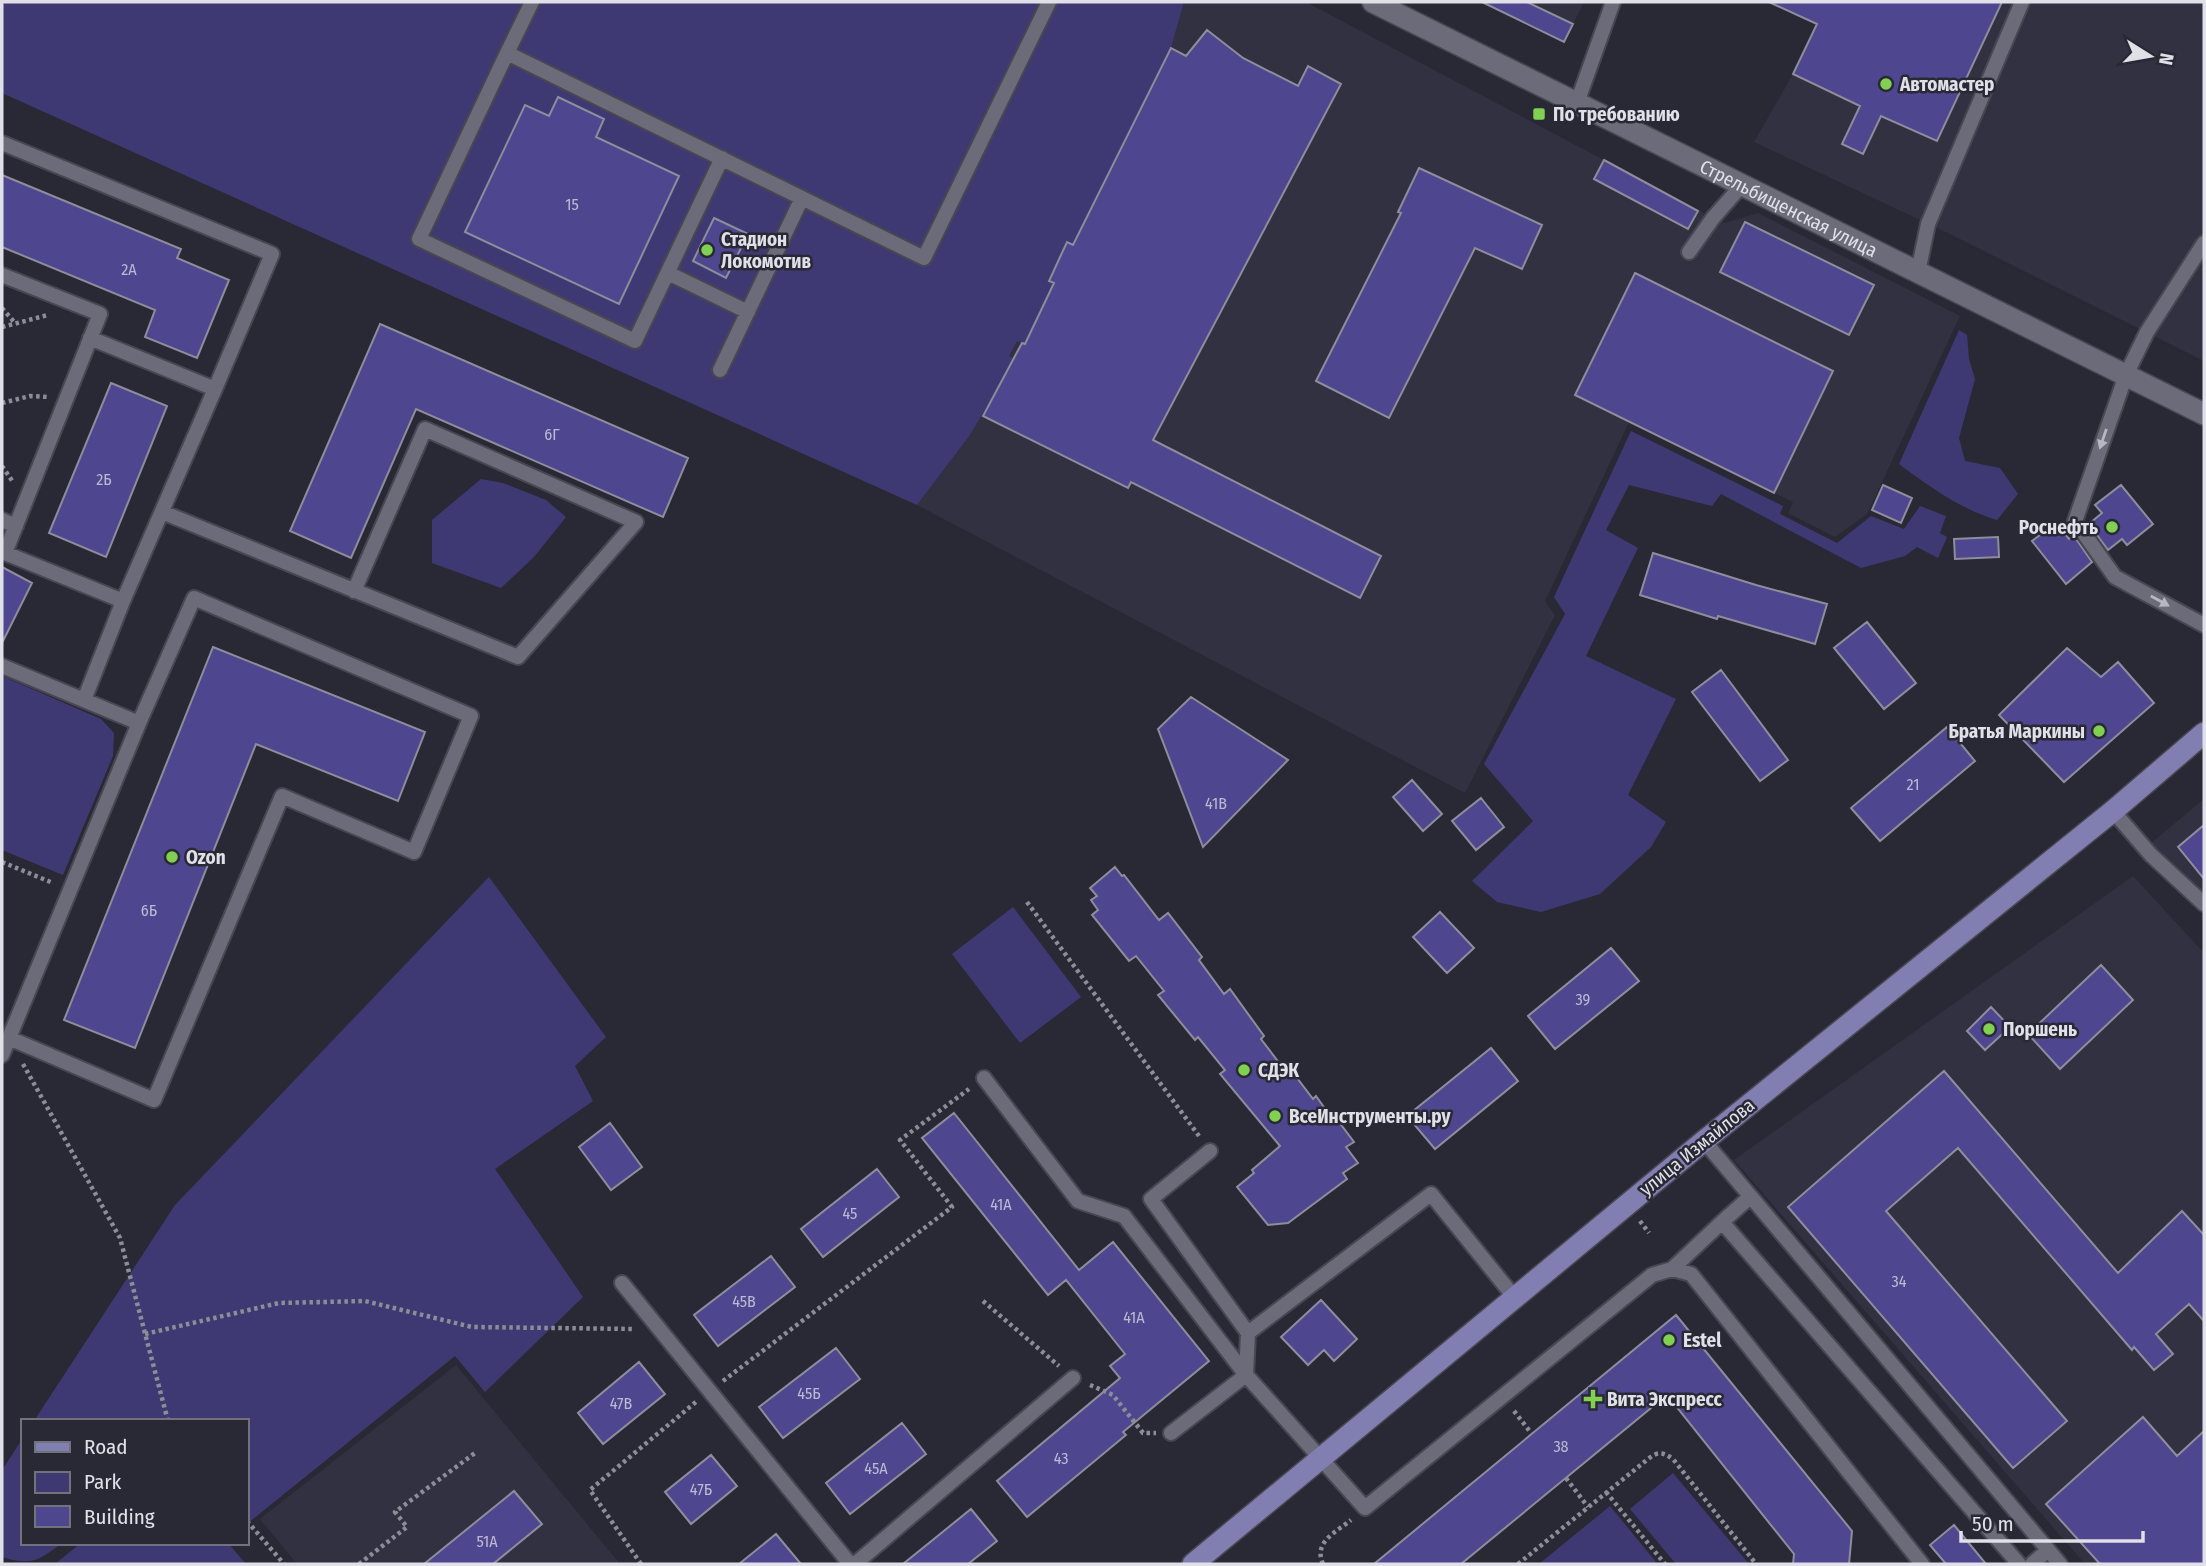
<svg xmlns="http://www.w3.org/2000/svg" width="2206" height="1566" viewBox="0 0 2206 1566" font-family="'Fira Sans Condensed',sans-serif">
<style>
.built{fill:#323142}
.green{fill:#3f3973}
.building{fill:#4e468f;stroke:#8d8d9c;stroke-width:2}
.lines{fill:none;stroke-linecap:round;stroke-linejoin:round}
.service-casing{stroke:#484751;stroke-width:18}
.secondary-casing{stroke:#484751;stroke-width:24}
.primary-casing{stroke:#484751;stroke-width:24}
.path{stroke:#8d8d97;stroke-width:4.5;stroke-dasharray:3.5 3.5;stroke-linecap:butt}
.service{stroke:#6b6b79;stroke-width:14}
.secondary{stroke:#6b6b79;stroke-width:21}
.primary{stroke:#817eb1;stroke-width:21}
.oneway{fill:#b7b7c1}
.poi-dot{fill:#81d051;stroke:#292935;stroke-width:2.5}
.labels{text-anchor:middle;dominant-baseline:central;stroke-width:5;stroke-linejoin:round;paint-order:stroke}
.number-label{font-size:16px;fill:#bcbad2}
.poi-label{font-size:19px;font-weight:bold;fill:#e0e0e8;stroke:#292935;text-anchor:start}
.street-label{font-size:19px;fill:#e0e0e8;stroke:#292935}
</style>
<rect width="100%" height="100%" fill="#292935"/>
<path class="built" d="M1184,2H1306L1713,218L1725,223L1758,213L1960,316L1867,514L1835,537L1788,513L1793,502L1629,422L1545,601L1555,615L1465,793L917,505L970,435L998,388L1013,369L1017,360L1009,356L1017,340L1025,344L1054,283L1048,280L1054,267L1060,270V256L1067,242L1073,244L1171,48Z
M1482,2H1584L1564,42Z
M1827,2H2204V361L1948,233L1754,142L1793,74Z
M2204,799V912L2138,854Z
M2133,876L2204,953V1564H2085L1734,1160Z
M456,1365L620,1564H297L260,1519Z"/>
<path class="green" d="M2,2H1184L1171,48L1073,245L1066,242L1061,255L1066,258L1060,270L1054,268L1048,280L1054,283L1025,344L1017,341L1009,356L1017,360L998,388L970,435L917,505L2,93Z
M1959,330L1967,335L1969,359L1975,379L1959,438L1965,461L2000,468L2018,494L1997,520C1960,509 1930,487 1899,464Z
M1631,431L1783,506L1780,514L1837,543L1871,516L1904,529L1920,506L1946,516L1940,533L1947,537L1938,558L1917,547L1905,556L1861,568L1721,494L1712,506L1629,485L1606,530L1638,548L1586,656L1676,699L1628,795L1666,822L1651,847L1600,894L1541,912L1497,902L1472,881L1533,821L1484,764L1565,614L1554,597Z
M481,479L503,483L546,500L566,517L534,557L501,588L432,563V520Z
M2,676L101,719L114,733L113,756L63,875L2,850Z
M489,877L606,1037L575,1066L593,1101L495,1169L583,1297L485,1392L455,1356L247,1524V1421H34L175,1205Z
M1013,907L1081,997L1020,1043L952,954Z
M23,1438V1543H62C38,1561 32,1566 2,1557V1470Z
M1673,1473L1749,1564H1676L1630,1509Z
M1610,1506L1656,1562L1652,1564H1539Z
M81,1543H228L246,1564H55Z"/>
<path class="building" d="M1482,2H1527L1573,24L1564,42Z
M1769,2H2002L1937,141L1881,116L1863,154L1842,144L1860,106L1793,74L1817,24Z
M1207,30L1243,58L1298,86L1308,66L1341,84L1153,440L1381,556L1360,598L1131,482L1128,488L983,416L1022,343L1025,344L1054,283L1049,281L1067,242L1073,245L1171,48L1186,56Z
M558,97L604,119L596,137L679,176L619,304L465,232L525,105L549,116Z
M1604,160L1698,211L1688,229L1594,179Z
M1419,168L1542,225L1522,269L1475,248L1389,418L1316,381L1401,213L1398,212Z
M2,175L181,249L177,258L229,280L197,358L145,337L155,310L2,247Z
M714,218L748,234L726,278L693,261Z
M1745,222L1874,285L1849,335L1720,272Z
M1635,273L1833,371L1774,493L1575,395Z
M380,324L688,458L663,517L416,409L351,558L290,531Z
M111,383L167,406L106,557L49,533Z
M1883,485L1912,498L1901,523L1872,510Z
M2121,485L2153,524L2127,545L2122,539L2108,550L2089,524L2102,513L2095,505Z
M2056,523L2069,539L2074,536L2092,562L2066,584L2032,541Z
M1998,537L1999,557L1955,559L1954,539Z
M1653,553L1756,585L1827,604L1815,644L1718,616L1717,619L1640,595Z
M2,567L32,583L2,643Z
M1867,622L1916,683L1884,709L1834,648Z
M213,647L425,732L398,801L256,744L135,1048L64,1020Z
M2067,648L2101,677L2118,662L2154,703L2064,782L1999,715Z
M1721,670L1788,760L1760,781L1692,692Z
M1191,697L1288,760L1203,847L1158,729Z
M1947,727L1975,761L1880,841L1851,808Z
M1412,780L1442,814L1423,831L1393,797Z
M1481,798L1504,827L1476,850L1452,821Z
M2204,825V879L2178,847Z
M1115,867L1122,876L1124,875L1159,920L1168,913L1202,957L1199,960L1224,994L1230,989L1264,1036L1261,1039L1290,1077L1294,1074L1313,1099L1316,1096L1336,1124L1339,1122L1354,1142L1346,1147L1358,1163L1343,1173L1347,1179L1288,1223L1268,1225L1237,1187L1254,1173L1252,1170L1280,1146L1220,1074L1225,1070L1198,1037L1195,1040L1158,995L1164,991L1136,956L1129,961L1092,915L1098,910L1091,900L1097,896L1090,888Z
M1440,912L1474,948L1447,973L1413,937Z
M1611,948L1639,981L1555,1049L1528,1016Z
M2101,965L2133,1000L2060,1069L2028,1034Z
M1991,1007L2010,1027L1985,1050L1967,1031Z
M1491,1048L1518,1081L1435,1149L1407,1116Z
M1944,1071L2118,1273L2182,1211L2204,1235V1321L2189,1304L2156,1334L2173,1354L2154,1370L2134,1347L2132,1350L1958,1148L1886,1211L2067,1421L2013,1468L1788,1207Z
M954,1113L1079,1270L1113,1242L1209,1361L1123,1432L1126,1435L1027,1517L997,1481L1120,1378L1110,1366L1125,1354L1066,1280L1048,1295L922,1138Z
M610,1123L642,1167L611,1190L579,1147Z
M877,1169L899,1197L823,1257L801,1229Z
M771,1256L795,1287L718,1346L694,1315Z
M1321,1300L1357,1339L1334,1361L1324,1350L1308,1365L1281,1337Z
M1676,1315L1852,1531L1849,1564H1793L1794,1554L1667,1395L1461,1564H1374Z
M836,1348L860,1379L783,1438L759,1407Z
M639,1362L665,1394L603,1444L578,1413Z
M2143,1417L2177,1456L2204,1431V1564H2100L2046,1504Z
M902,1423L926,1454L850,1514L826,1483Z
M711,1455L737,1486L691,1524L665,1492Z
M514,1491L542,1524L493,1564H424Z
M971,1509L997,1541L968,1564H903Z
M1954,1525L1986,1564H1946L1930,1545Z
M776,1534L801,1564H739Z"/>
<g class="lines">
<defs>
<path id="service" d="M532,2L507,53L924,258L1049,2
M507,53L419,239L635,341L722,158
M1577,103L1613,2
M2,143L272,254L215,389
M2204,243L2147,332L2126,375L2075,521L2115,577L2204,625
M1689,252L1713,218L1742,185
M1918,272L1928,224L2022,2
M668,273L748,312
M2,275L100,314L5,553L123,601
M720,370L802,198
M162,512L518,657L636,522L425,429L354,591
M2,520L16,526
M2,666L139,723
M84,700L123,601L215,389L90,338
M2113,811L2151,855L2204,904
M2,1055L139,723L194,598L471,716L414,852L282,796L154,1100L9,1038
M984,1078L1078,1201L1124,1216L1246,1375L1365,1508L1652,1275L1672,1269L1691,1274L1922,1564
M1704,1141L2060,1564
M1750,1197L1722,1222L2019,1564
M1672,1269L1722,1222
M622,1283L850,1564
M1248,1333L1431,1194L1515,1298
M1171,1433L1246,1375L1248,1333L1151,1199L1210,1151
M855,1564L1073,1378
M2032,1564L2048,1550"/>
<g id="secondary">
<path id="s1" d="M1373,2L2204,414"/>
</g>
<path id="primary" d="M1193,1564L1704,1141L2113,811L2204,733"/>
</defs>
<use href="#service" class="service-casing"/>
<use href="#secondary" class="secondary-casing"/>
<use href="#primary" class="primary-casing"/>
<path class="path" d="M2,308L15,323
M2,327L48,315
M2,403L30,396L49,397
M2,466L13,482
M2,862L53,883
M1027,902L1199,1136
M23,1064L120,1238L168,1421
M1640,1221L1649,1233
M983,1301L1059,1366
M145,1334L279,1303L365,1301L472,1327L635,1329
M723,1381L952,1207L900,1140L969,1089
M1090,1385L1113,1395L1143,1433H1156
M1514,1411L1532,1434
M1566,1478L1588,1507
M1606,1492L1665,1564
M247,1521L284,1564
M359,1564L407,1527L395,1512L475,1453
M641,1564L590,1490L697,1401
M1323,1564C1313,1542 1336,1532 1351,1520
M1518,1564L1648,1459C1658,1451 1663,1452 1673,1459L1756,1564"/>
<use href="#service" class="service"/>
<use href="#secondary" class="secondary"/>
<use href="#primary" class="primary"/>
</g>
<defs><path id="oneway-solid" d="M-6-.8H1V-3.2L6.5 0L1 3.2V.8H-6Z" transform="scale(1.75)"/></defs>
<g class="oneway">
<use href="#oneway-solid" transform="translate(2103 439) rotate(109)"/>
<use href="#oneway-solid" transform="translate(2160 601) rotate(29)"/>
</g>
<g class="poi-dot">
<circle cx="1886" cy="84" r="7"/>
<rect x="1532" y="107" width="14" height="14" rx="3.5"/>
<circle cx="707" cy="250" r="7"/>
<circle cx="2112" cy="527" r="7"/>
<circle cx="2099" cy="731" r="7"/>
<circle cx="172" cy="857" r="7"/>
<circle cx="1989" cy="1029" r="7"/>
<circle cx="1244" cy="1070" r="7"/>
<circle cx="1275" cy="1116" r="7"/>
<circle cx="1669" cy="1340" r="7"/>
<path d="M1589.5 1388.5h7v7h7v7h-7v7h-7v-7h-7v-7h7z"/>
</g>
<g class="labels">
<g class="number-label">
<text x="572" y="204">15</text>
<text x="129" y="269">2А</text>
<text x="552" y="434">6Г</text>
<text x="104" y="479">2Б</text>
<text x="1913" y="784">21</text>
<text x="1216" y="803">41В</text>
<text x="149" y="910">6Б</text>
<text x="1583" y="999">39</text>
<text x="1001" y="1204">41А</text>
<text x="850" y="1213">45</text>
<text x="1899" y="1281">34</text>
<text x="744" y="1301">45В</text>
<text x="1134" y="1317">41А</text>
<text x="809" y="1393">45Б</text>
<text x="621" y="1403">47В</text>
<text x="1561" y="1446">38</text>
<text x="1061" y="1458">43</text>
<text x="876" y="1468">45А</text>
<text x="701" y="1489">47Б</text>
<text x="487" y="1541">51А</text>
</g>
<g class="poi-label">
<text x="1900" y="84">Автомастер</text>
<text x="1553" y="114">По требованию</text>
<text x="721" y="239">Стадион<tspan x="721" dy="22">Локомотив</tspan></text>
<text x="2098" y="527" text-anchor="end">Роснефть</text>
<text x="2085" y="731" text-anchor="end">Братья Маркины</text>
<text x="186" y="857">Ozon</text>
<text x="2003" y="1029">Поршень</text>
<text x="1258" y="1070">СДЭК</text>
<text x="1289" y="1116">ВсеИнструменты.ру</text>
<text x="1683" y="1340">Estel</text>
<text x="1607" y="1399">Вита Экспресс</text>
</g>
<g class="street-label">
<text stroke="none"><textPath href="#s1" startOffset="464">Стрельбищенская улица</textPath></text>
<text transform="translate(1697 1147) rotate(-39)">улица Измайлова</text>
</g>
</g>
<rect width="2206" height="1566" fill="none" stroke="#e0e0e8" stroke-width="7"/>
<rect x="21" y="1419" width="228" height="126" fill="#292935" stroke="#72727d" stroke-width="2"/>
<rect x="35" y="1442" width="35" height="10" fill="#817eb1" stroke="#72727d" stroke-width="2"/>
<text x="84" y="1454" font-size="21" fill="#e0e0e8">Road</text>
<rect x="35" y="1472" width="35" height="21" fill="#3f3973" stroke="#72727d" stroke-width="2"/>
<text x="84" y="1489" font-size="21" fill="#e0e0e8">Park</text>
<rect x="35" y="1506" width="35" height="21" fill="#4e468f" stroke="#72727d" stroke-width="2"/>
<text x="84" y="1524" font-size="21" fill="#e0e0e8">Building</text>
<g transform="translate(2150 56) rotate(101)" stroke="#292935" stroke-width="5" paint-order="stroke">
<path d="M0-5L12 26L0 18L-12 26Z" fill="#e0e0e8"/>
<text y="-10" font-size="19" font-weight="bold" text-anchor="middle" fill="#e0e0e8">N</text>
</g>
<path d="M1961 1531v10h182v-10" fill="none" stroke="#e0e0e8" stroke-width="3.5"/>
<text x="1972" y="1531" font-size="21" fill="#e0e0e8" stroke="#292935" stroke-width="5" paint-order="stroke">50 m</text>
</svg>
